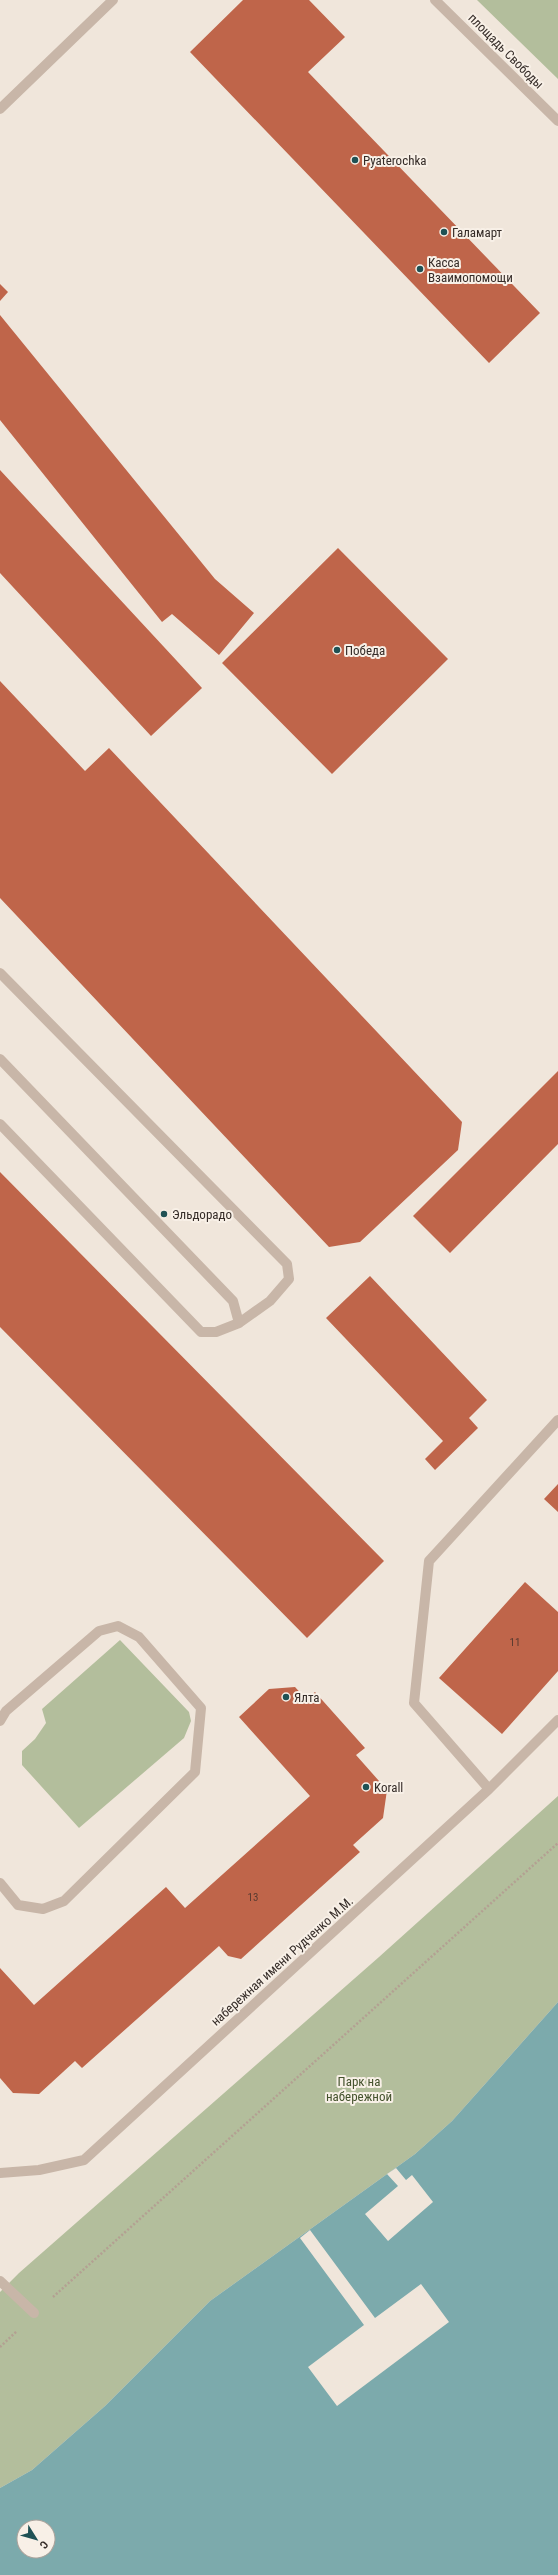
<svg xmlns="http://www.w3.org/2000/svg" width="558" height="2575" viewBox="0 0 558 2575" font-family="'Roboto Condensed',sans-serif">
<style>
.green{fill:#b3be9c}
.water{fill:#7caaac;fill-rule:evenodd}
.pier{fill:#f0e6db}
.building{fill:#bf654a}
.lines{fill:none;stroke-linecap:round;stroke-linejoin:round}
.path{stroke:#b3a092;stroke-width:2.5;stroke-dasharray:2 2;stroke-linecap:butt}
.lane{stroke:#c8b6a8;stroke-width:10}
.street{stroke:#c8b6a8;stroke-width:10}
.poi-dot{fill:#1f5154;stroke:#f8f0e7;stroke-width:1.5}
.labels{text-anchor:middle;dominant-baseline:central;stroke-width:4;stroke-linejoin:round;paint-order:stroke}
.number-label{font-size:11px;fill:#583a30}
.street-label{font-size:13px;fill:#352c28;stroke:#f8f0e7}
.poi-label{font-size:13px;fill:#352c28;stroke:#f8f0e7;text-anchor:start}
.park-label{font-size:13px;fill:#44522d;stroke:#f8f0e7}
</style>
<rect width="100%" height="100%" fill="#f0e6db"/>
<path class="green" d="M477,0H558V79Z
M120,1640L189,1712L191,1721L184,1738L79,1828L22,1765V1751L35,1739L46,1723L42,1709Z
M558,1796V2002L452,2121L415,2154L210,2301L105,2406L32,2470L0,2488V2292L19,2273L379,1957Z"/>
<path class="water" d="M558,2002V2575H0V2488L32,2470L105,2406L210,2301L415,2154L452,2121ZM24,2527H48V2551H24Z"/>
<path class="pier" d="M396,2168L406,2180L412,2175L433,2202L388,2241L365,2214L398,2186L387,2174Z
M310,2230L375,2318L421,2284L449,2322L337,2406L308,2367L364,2325L300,2238Z"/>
<path class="building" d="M243,0H309L345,37L308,72L540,313L489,363L190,52Z
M0,284L8,292L0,301Z
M0,315L215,579L254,613L219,655L172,614L162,622L0,420Z
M0,470L202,688L151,736L0,573Z
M338,548L448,659L332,774L222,663Z
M0,681L85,771L109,748L462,1122L458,1150L360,1242L329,1247L0,898Z
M558,1071V1144L450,1253L413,1216Z
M0,1172L384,1561L307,1638L0,1327Z
M370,1276L487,1400L469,1418L478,1428L435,1470L425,1459L443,1441L326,1318Z
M558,1484V1512L544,1499Z
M525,1582L558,1612V1671L502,1734L439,1678Z
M295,1687L306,1699L315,1692L365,1748L356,1755L387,1790L383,1818L353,1845L360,1852L241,1959L228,1956L219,1946L82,2068L75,2061L39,2094L13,2093L0,2078V1968L34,2005L166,1887L185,1908L310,1796L239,1717L269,1689Z"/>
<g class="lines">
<path class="path" d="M53,2297L558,1843
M0,2347L17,2331"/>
<path class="lane" d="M0,973L287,1264L289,1279L270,1301L239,1323
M0,1059L233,1301L239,1323L216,1332H201L0,1124
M0,1721L6,1711L99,1631L118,1626L139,1637L201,1708L195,1772L64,1901L43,1909L18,1905L0,1883"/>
<path class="street" d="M435,0L558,121
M0,109L113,0
M489,1789L414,1703L429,1561L558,1420
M0,2173L39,2170L84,2160L489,1789L558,1720
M0,2281L34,2313"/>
</g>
<g class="poi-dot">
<circle cx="355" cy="160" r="4"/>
<circle cx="444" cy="232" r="4"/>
<circle cx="420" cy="269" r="4"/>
<circle cx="337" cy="650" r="4"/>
<circle cx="164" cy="1214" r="4"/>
<circle cx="286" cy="1697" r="4"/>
<circle cx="366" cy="1787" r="4"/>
</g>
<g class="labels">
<g class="number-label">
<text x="515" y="1642">11</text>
<text x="253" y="1897">13</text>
</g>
<g class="street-label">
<text transform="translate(506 51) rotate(45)">площадь Свободы</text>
<text transform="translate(282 1961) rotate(-42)">набережная имени Рудченко М.М.</text>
</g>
<g class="poi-label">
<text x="363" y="160">Pyaterochka</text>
<text x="452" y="232">Галамарт</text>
<text x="428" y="262">Касса<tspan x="428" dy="15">Взаимопомощи</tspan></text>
<text x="345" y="650">Победа</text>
<text x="172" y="1214">Эльдорадо</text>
<text x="294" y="1697">Ялта</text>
<text x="374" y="1787">Korall</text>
</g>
<g class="park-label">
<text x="359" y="2081">Парк на<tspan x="359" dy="15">набережной</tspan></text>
</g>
</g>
<g transform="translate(36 2539) rotate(127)"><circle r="19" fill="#f8f0e7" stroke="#aaa29b"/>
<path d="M0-3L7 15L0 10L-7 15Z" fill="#1f5154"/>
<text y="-6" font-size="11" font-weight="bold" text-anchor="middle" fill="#352c28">С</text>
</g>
</svg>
